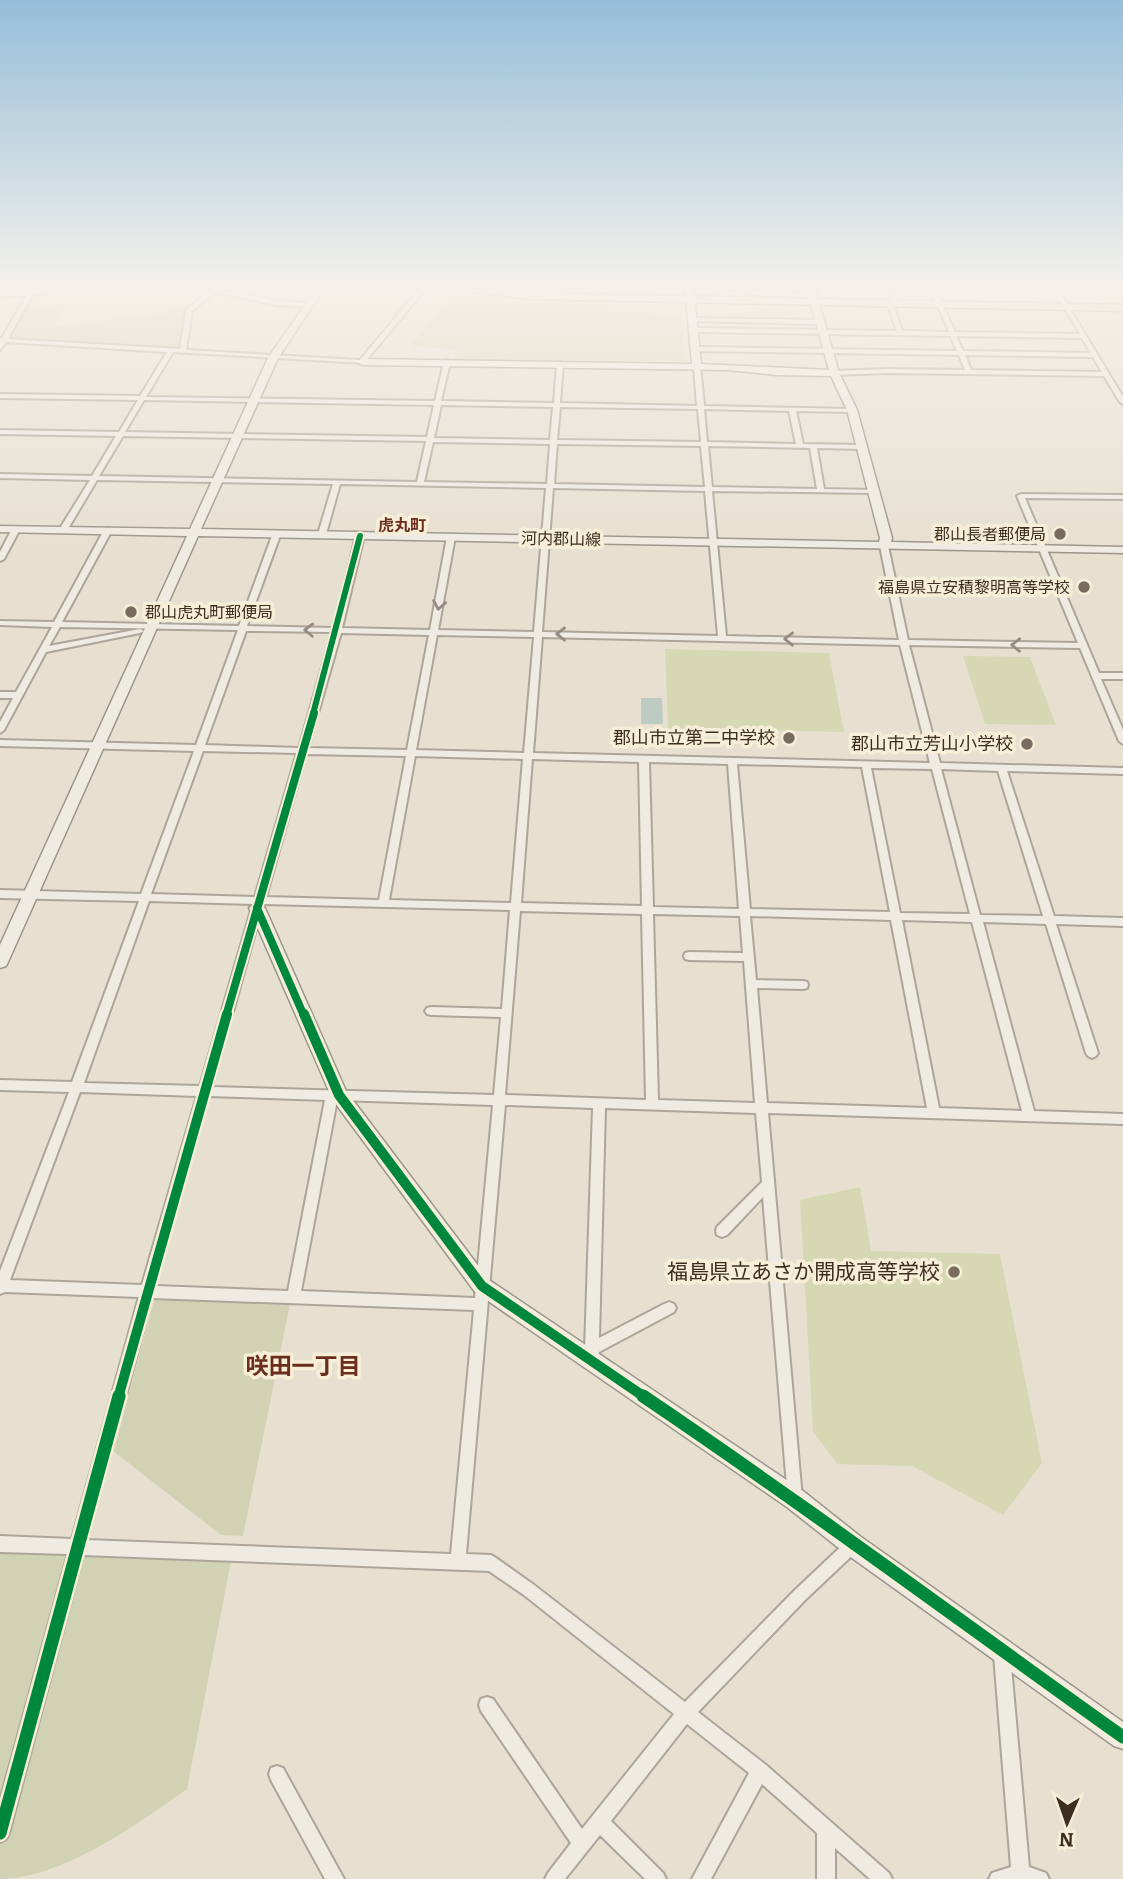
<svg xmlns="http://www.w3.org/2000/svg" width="1123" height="1879" viewBox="0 0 1123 1879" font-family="Bitter,'Noto Sans JP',serif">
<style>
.green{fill:#d6d7b3}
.cemetery{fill:#d1d1b3}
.water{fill:#bcccc2}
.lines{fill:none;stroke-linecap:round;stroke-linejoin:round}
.street-casing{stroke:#ada599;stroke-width:4}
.secondary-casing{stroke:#9c958a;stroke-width:3}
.primary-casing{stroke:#928b80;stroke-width:3}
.street{fill:#efebe3;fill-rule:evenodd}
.secondary{fill:#efebe3;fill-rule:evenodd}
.primary{fill:#e6e1d4;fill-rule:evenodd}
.cycleway-far3-casing{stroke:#f7eed8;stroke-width:10}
.cycleway-far2-casing{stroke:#f7eed8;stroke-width:12}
.cycleway-far1-casing{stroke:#f7eed8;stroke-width:15}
.cycleway-casing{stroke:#f7eed8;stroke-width:18}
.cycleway-far3{stroke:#00873e;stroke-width:6}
.cycleway-far2{stroke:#00873e;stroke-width:8}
.cycleway-far1{stroke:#00873e;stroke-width:10}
.cycleway{stroke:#00873e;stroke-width:13}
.oneway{stroke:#968c82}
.poi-dot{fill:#786c5e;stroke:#f7eed8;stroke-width:2.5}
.labels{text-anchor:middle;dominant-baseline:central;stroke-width:7;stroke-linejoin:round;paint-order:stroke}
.far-neighbourhood-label{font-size:16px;font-weight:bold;fill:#6b2e1e;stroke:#f7eed8}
.far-poi-label{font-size:16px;fill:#3d2e20;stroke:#f7eed8;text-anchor:end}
.far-street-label{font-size:16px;fill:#3d2e20;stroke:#f7eed8}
.poi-label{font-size:18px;fill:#3d2e20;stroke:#f7eed8;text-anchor:end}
.near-poi-label{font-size:21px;fill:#3d2e20;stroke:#f7eed8;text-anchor:end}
.near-neighbourhood-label{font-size:23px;font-weight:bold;fill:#6b2e1e;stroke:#f7eed8}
</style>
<rect width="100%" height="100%" fill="#e7e0d1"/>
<path class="green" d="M498,294L609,300L610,311L681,314L685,361L453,359L458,350L411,346L447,300L490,303Z
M665,649L829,653L844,732L668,729Z
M963,656L1030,657L1056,725L985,724Z
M860,1187L871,1251L1000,1254L1042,1463L1003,1515L912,1466L837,1464L813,1431L800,1200Z"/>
<path class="cemetery" d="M27,305H65L56,325H65L170,313V306L185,305L179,349H173L11,338Z
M156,1294L291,1299L243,1536L221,1535L113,1451Z
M0,1551L231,1561L187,1789C138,1824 61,1879 0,1879Z"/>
<path class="water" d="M641,698H662L663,724H641Z"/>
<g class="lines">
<defs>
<path id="street" d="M32,286H37L8,339L180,349L186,310L216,286H221L219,289L277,301L307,303L310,305L307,307L277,305L215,292L192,311L186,350L360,360L422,286H428L364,363L173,352L146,397L435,401L444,362L447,360L450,362L441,401L554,403L557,364L560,362L563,364L560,403L697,406L694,366L697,364L700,366L704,406L854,409L855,410L852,412L796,411L803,444L863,445L866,447L863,449L817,448L824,489L874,490L876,491V493L712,491L726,636L899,640L880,546L884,544L888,546L908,640L1078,643L1017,496L1021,494L1123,495V499L1025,498L1099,673H1123V679H1101L1123,730V744L1119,741L1080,648L909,645L940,763L1123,768V774L1007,771L1054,916L1123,918V926L1056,924L1098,1053L1096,1056L1092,1058L1088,1056L1086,1053L1046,924L983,922L1034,1111L1123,1114V1124L768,1113L802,1498L800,1503L795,1505L790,1503L788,1498L763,1197L727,1235L722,1237L717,1235L716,1231L717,1227L762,1182L756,1113L605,1108L599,1338L664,1304L669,1302L674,1304L676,1308L674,1312L599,1352L597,1366L592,1368L587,1366L585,1361V1349L593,1108L505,1105L466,1554L491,1555L496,1558L534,1585L685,1702L795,1590L848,1540L853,1537L858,1540L861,1545L858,1550L805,1600L698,1712L766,1765L889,1873L892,1879H870L835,1848V1879H817V1833L762,1784L711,1879H692L749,1773L687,1724L611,1821L663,1873L666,1879H645L600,1835L565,1879H545L548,1873L571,1843L481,1711L479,1705L481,1699L487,1697L493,1699L582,1829L674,1714L524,1595L489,1571L83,1555L9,1833L6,1839L0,1842V1801L68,1554L0,1552V1536L72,1539L139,1297L5,1292L0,1294V1271L69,1092L0,1090V1080L72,1082L139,901L0,898V890L141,894L194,751L0,746V740L196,745L238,630L60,627L49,646L140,629L144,631L140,633L46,652L4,730L0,733V722L13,698H0V692H16L52,627L0,625V621L54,622L104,530L108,528L112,530L62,622L239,626L273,533L277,531L281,533L247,626L334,628L356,536L360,534L364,536L342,628L430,630L447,537L451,535L455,537L438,630L534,632L546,488L340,484L326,534L322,536L318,534L333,484L97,480L66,532H60L59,530L90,480L0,478V474L92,476L116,436L0,434V430L119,432L138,400L0,398V394L140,396L167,352L6,342L0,350V338H2ZM144,400L434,405L427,437L125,432ZM441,405L553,407L550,440L434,438ZM560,407L698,409L701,442L557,440ZM704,409L789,411L796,444L707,442ZM123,436L426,441L417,482L99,476ZM433,442L550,444L547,484L424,482ZM557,444L701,446L705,487L554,484ZM708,446L810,448L817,489L712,487ZM553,488L705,491L718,636L542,632ZM246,631L332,632L299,748L205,745ZM341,633L429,635L407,750L308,748ZM437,635L534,637L524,753L416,750ZM542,637L900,645L930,763L533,753ZM203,751L297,753L255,897L151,894ZM306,754L406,756L379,900L266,897ZM415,756L523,759L511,903L389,900ZM532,759L639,762L642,906L521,903ZM649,762L728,764L739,909L653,907ZM737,764L862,767L890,912L750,909ZM871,768L932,769L970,914L900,913ZM941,769L998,771L1043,916L980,915ZM149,901L253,904L200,1086L84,1083ZM263,904L510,910L502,1009L431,1007L427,1008L425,1011L427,1014L431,1015L501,1017L494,1095L212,1087ZM520,911L642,914L646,1100L505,1095ZM653,914L740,916L743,953L689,952L685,953L684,956L685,959L689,960L744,961L755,1103L658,1100ZM750,916L891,920L927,1108L767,1103L757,988L803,989L807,988L808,985L807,982L803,981L756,980ZM902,920L972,922L1022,1111L939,1108ZM80,1092L197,1096L142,1285L10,1280ZM209,1096L325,1100L288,1291L155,1286ZM337,1100L493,1105L475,1298L301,1291ZM152,1298L474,1310L451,1554L87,1540Z
M504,286H510L501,293H497V291Z
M563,286H568L566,297L563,299L560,297Z
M715,286H725L763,292L813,293L816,295L813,297L763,296Z
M807,286H862L859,288H810Z
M888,286H893L898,303L893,304L902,331L949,332L929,286H934L955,332L1080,334L1051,286H1056L1123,397V404L1120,402L1104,376L887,373L834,375L831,373L834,371L887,369L965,370L959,355L695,351L692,349L695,347L957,351L950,336L693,332L690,330L693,328L897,331L887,303L892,302ZM956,336L1082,338L1091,353L963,351ZM965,355L1093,357L1102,372L971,370Z
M693,318L819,320L822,322L819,324L691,321V319Z
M13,527L20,529L4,559L0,561V552Z
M1002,1647L1008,1649L1010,1655L1029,1867L1046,1873L1049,1879H989L992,1873L1011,1867L994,1655L996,1649Z
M277,1766L283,1768L344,1879H325L271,1780L269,1774L271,1768Z"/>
<path id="secondary" d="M318,286H326L278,358L201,529L879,542L880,538L847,410L831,376L776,375L728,370L362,365L357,362L362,359L692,364L685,286H693L701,364L829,370L806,286H814L839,373L857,410L892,538L891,542L1123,547V553L198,536L8,962L6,966L0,968V945L187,536L0,532V526L190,529L268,358Z
M257,902L265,908L346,1091L489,1280L803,1491L861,1537L1123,1722V1749L1114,1746L845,1553L787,1507L475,1292L333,1100L249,908Z"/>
<path id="primary" d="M55,286H71L37,295L0,297V291Z
M446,286L529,293L1123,305V311L529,299L450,289Z"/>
</defs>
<use href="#street" class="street-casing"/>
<use href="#secondary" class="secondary-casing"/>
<use href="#primary" class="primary-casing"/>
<use href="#street" class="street"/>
<use href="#secondary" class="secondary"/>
<use href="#primary" class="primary"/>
<defs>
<path id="cycleway-far3" d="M313,714L360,536"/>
<path id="cycleway-far2" d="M257,908L304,1016
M226,1016L314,713"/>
<path id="cycleway-far1" d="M304,1014L339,1095L482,1286L646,1398
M118,1398L227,1014"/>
<path id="cycleway" d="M643,1396C806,1506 963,1623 1123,1737
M0,1833L119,1396"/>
</defs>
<use href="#cycleway-far3" class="cycleway-far3-casing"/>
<use href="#cycleway-far2" class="cycleway-far2-casing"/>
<use href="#cycleway-far1" class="cycleway-far1-casing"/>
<use href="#cycleway" class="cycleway-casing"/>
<use href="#cycleway-far3" class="cycleway-far3"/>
<use href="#cycleway-far2" class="cycleway-far2"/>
<use href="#cycleway-far1" class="cycleway-far1"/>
<use href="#cycleway" class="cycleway"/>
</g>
<defs><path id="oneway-chevron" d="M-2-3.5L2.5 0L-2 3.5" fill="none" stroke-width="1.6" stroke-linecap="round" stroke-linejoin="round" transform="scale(1.75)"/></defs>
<g class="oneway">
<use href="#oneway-chevron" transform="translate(439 605) rotate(100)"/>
<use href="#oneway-chevron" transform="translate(309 630) rotate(-178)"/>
<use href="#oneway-chevron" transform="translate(561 634) rotate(-179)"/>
<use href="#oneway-chevron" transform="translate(789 639) rotate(-179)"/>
<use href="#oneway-chevron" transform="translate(1016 645) rotate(-179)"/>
</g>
<linearGradient id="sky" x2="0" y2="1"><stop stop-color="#96bed9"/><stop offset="0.52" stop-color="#f4f1ea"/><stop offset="1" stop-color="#f4f1ea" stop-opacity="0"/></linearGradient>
<rect width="1123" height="549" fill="url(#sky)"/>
<g class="poi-dot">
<circle cx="1060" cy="534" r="7"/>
<circle cx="1084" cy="587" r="7"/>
<circle cx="131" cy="612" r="7"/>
<circle cx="789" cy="738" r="7"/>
<circle cx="1027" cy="744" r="7"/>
<circle cx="954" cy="1272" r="7"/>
</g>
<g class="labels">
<g class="far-neighbourhood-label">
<text x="402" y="525">虎丸町</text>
</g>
<g class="far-poi-label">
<text x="1046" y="534">郡山長者郵便局</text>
<text x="1070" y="587">福島県立安積黎明高等学校</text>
<text x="145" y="612" text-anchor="start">郡山虎丸町郵便局</text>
</g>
<g class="far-street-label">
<text transform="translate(561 539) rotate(1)">河内郡山線</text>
</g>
<g class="poi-label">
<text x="775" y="738">郡山市立第二中学校</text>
<text x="1013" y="744">郡山市立芳山小学校</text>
</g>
<g class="near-poi-label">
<text x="940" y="1272">福島県立あさか開成高等学校</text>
</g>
<g class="near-neighbourhood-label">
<text x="303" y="1366">咲田一丁目</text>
</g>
</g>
<g transform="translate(1067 1823) rotate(182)" stroke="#f7eed8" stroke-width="5" paint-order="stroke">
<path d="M0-5L12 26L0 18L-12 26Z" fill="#3d2e20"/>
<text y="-10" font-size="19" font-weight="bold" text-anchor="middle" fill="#3d2e20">N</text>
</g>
</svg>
